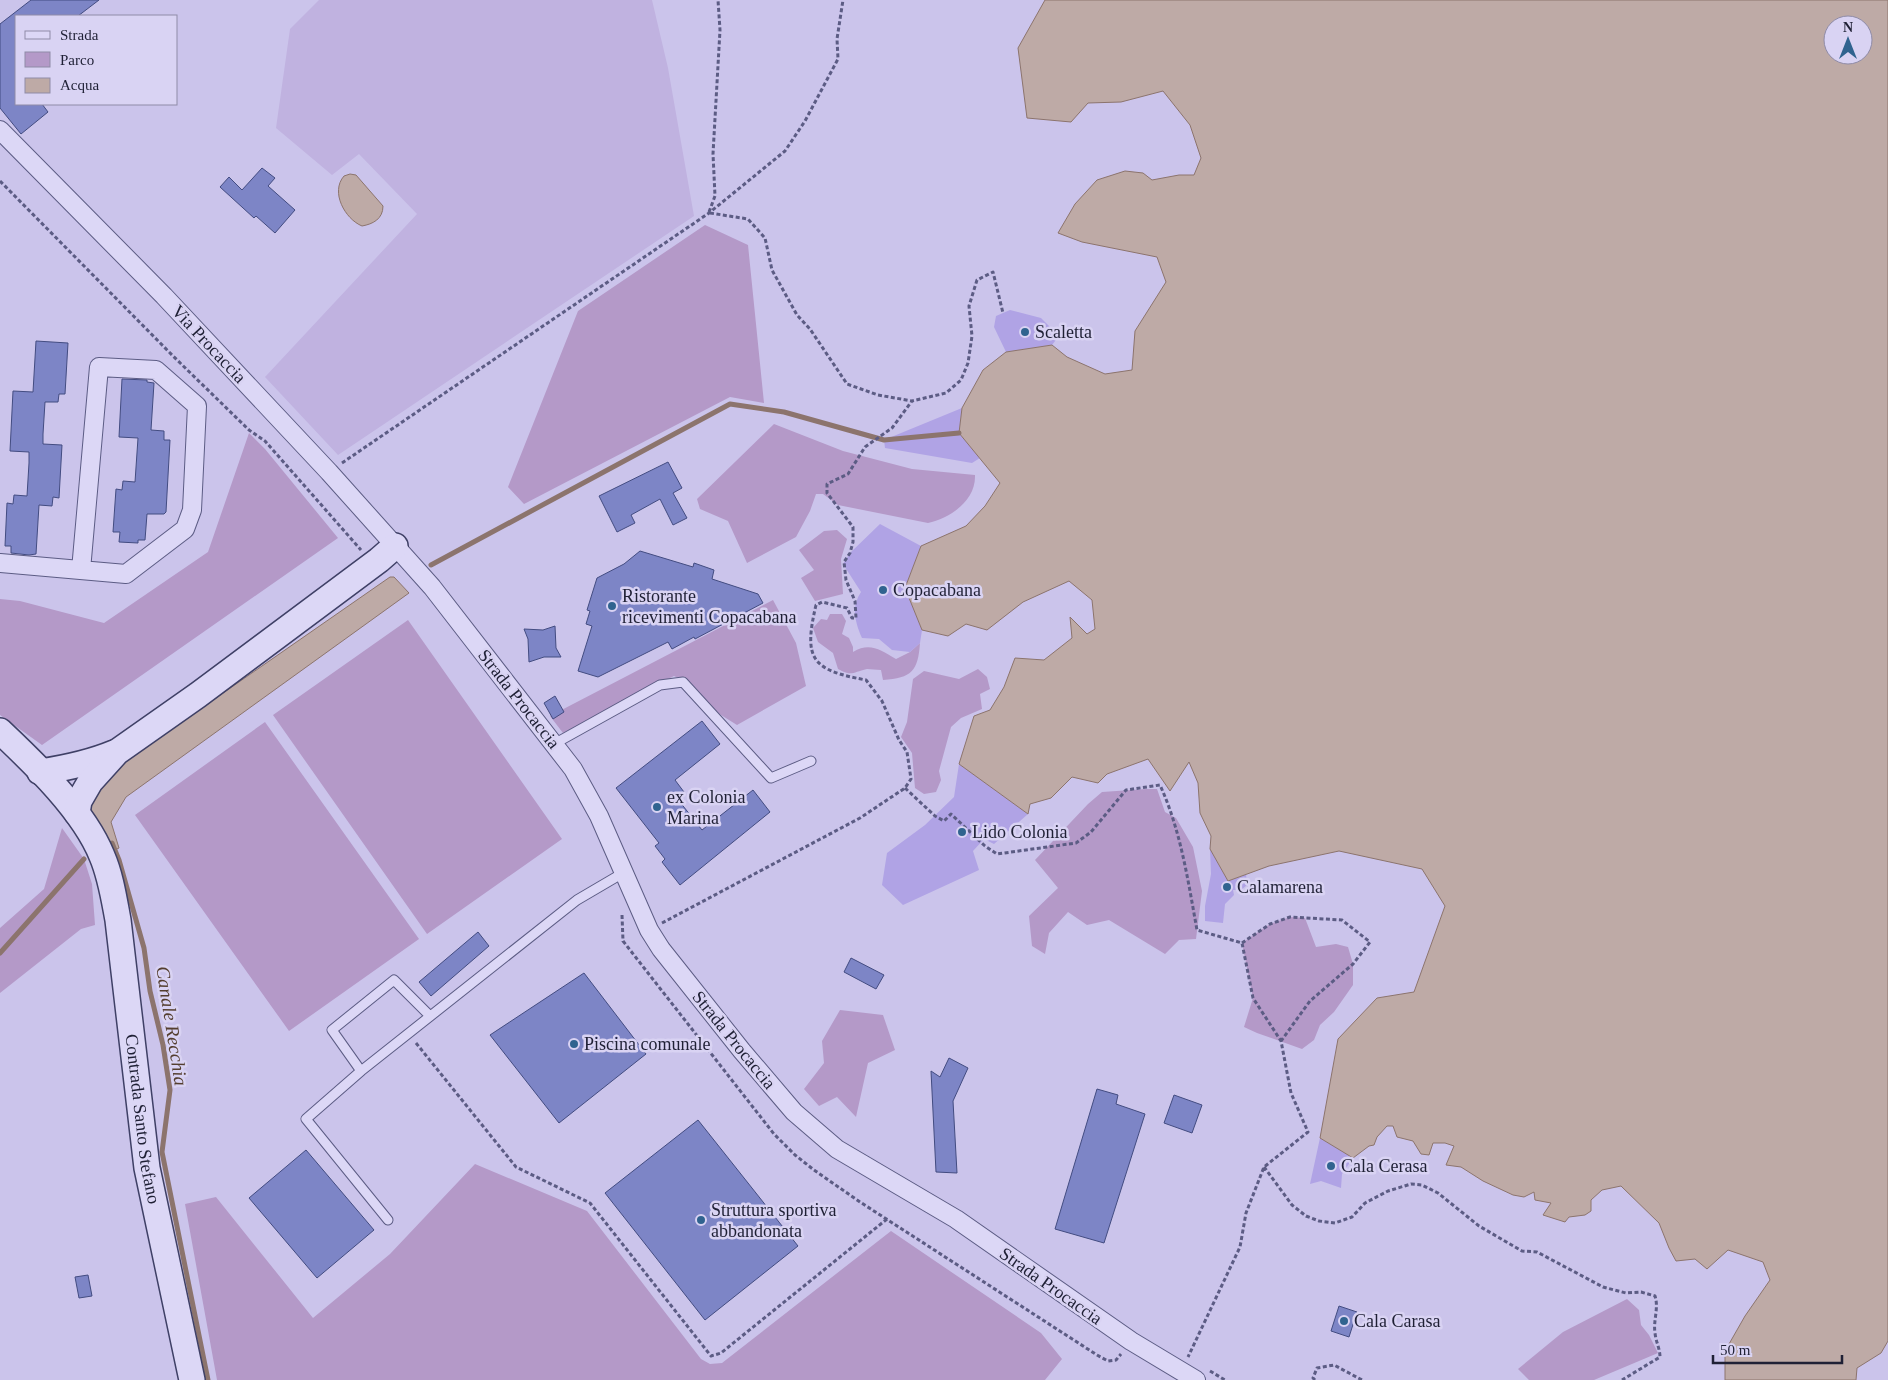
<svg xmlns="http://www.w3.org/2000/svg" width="1888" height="1380" viewBox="0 0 1888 1380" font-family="'Times New Roman',serif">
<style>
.farmland{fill:#c0b2e0}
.green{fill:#b499c8}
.sand{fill:#b0a3e5}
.water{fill:#beaaa6;stroke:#8c746d;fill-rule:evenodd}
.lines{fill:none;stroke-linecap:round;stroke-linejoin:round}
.stream{stroke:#8c746d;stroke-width:5}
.building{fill:#7d85c6;stroke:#434c81}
.lane-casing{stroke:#5c5c84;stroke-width:11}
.street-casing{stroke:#5c5c84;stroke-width:20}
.secondary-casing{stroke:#3f4066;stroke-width:28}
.path{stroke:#5c5c84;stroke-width:3;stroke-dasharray:4 2.5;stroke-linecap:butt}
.lane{stroke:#dcd7f6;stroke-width:9}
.street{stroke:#dcd7f6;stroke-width:18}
.secondary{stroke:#dcd7f6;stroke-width:25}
.poi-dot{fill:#30638f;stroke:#d9d3f3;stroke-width:2}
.labels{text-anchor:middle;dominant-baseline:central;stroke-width:5;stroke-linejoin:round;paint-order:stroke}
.poi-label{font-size:18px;fill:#1f2035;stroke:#d9d3f3;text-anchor:start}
.street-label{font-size:18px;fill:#1f2035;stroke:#d9d3f3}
.water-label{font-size:19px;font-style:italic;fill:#543e2f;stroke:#d9d3f3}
</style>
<rect width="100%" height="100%" fill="#cbc4eb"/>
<path class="farmland" d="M319,0H652L668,68L694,216L338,455L265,377L417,214L359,154L332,175L276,128L290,29Z"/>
<path class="green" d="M705,225L748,245L764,403L730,397L524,504L508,487L578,311Z
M774,424L843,451L912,469L975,475C976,501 950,518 928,523L838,505L823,494H816L810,511L796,537L747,563L728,521L700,509L697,499Z
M249,433L265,449L338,538L42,745L0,715V599L20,601L104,623L208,552Z
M837,530L847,539L841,559L843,594L815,601L801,578L814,570L799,550L824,531Z
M773,600L796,643L806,686L737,725L713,710L692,685L674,676L563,733L550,716Z
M830,614H842L846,621L842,634L849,638L853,647V652C870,642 880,650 896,659L910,652L920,643C918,671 912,678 883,680L881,670C876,670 871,669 867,669C853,672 852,677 838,669L833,653L818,642L813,628L821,619L827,620Z
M408,620L562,839L427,934L273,715Z
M978,669L987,677L990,689L980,694L982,709L961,718L951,727L939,771L941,780L936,792L924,794L915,788L912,753L901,737L907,722L913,679L924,671L959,679Z
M265,722L419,939L289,1031L135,815Z
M1146,789H1157L1165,812L1176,818L1193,847L1202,891L1196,939L1179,940L1165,954L1109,920L1087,925L1068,912L1049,933L1045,954L1032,946L1029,916L1058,888L1035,860L1088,804L1102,792Z
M62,828L84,859L92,884L95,925L81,929L0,993V928L44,889Z
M1290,917L1305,918L1316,947L1336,944L1348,947L1353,964V985L1334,1012L1320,1025L1314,1040L1302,1049L1257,1033L1244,1027L1253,998L1242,943L1270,924Z
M840,1010L883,1015L895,1050L868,1063L856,1117L837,1097L819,1106L804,1089L824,1063L822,1041Z
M475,1164L587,1211L701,1359L710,1364L722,1363L891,1231L1041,1333L1062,1359L1045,1380H217L185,1204L216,1197L313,1318L390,1254Z
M1627,1299L1639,1310L1641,1325L1649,1335L1658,1353L1594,1380H1529L1518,1369L1563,1332Z"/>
<path class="sand" d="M1010,310L1041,318L1059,336L1052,345L1006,352L994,327L996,316Z
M962,408L959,433L980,458L972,463L885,448L884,440Z
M880,524L921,546L905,588L922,630L920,643L910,652L892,650L879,639L862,638C855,622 851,607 861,592L843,564L850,553Z
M959,764L1028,814L994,844L984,839L973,851L979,870L903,905L882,885L887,853L925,825L954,797Z
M1210,849L1228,881L1246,874L1247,885L1241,890H1233L1234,895L1225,904L1223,923L1205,921V906L1211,874Z
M1320,1138L1353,1158L1342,1174L1341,1188L1321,1181L1310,1184Z"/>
<path class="water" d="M1045,0H1888V1341L1881,1353L1857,1368L1856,1380H1725V1351L1745,1316L1770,1280L1763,1262L1728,1250L1707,1269L1695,1259L1676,1261L1669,1248L1659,1223L1621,1186L1602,1190L1591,1200V1211L1585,1215L1569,1217L1565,1222L1543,1215L1551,1203L1535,1200L1534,1192L1524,1197L1513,1195L1483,1181L1461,1167L1446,1165L1454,1146L1445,1143H1433L1429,1155L1421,1154L1413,1141L1397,1137L1393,1126H1387L1377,1137L1374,1145L1369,1146L1353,1158L1320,1138L1338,1039L1377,998L1414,992L1445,906L1422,869L1339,851L1269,866L1228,881L1210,849L1211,836L1200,813L1198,783L1189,762L1170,791L1148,759L1107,774L1098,783L1072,777L1051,798L1030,804L1028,814L959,764L974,716L990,710L1004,687L1015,658L1044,660L1072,638L1070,617L1087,634L1095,629L1092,600L1069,581L1023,602L987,630L966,624L948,636L922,630L905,588L921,546L966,526L985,506L1000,483L959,433L962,408L983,370L1006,352L1052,345L1067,357L1105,374L1132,370L1135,331L1166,282L1157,257L1082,242L1058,233L1075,204L1097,180L1125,171L1143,173L1152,180L1179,175H1194L1201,158L1190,125L1163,91L1121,102L1088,103L1071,122L1027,118L1018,48ZM1833,25H1863V55H1833Z
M350,174L356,175L383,206C383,219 373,224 362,226C345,219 330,192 344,176Z
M390,577H394L409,593L126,797L111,822L119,848L106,854L87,817L92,790L121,764Z"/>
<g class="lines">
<path class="stream" d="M431,565L730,404L784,412L884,440L959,433
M112,843L119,860L144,948L150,991L163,1045L170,1090L162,1152L208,1380
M0,953L84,859"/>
</g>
<path class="building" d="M31,0H99L78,16H16V104H42L48,112L21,134L0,108V24Z
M262,168L275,178L268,186L295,210L275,233L256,216L254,218L220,187L229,177L242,190Z
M36,341L68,343L65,394H59L58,402H45L43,434V444L62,445L59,498L53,497L52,506L39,505L36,554L29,555L11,553V546H5L7,503L13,504L14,495L27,496L29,463V452L10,451L13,391L33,392Z
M122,379L147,380V382L154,383L151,430L164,431V440H170L166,512L164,514H147L145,540H138V543L119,542L120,532H113L116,489L122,490L123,481L135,482L138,438L119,437Z
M668,462L682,488L673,493L687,518L673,525L660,499L631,515L635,523L617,532L599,496Z
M640,551L693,567L694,563L714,570L712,579L758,594L763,603L695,639L694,637L672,649L668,642L598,677L578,671L592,626L586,624L590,611L587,610L597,578L624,564Z
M555,626L556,648L561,657H544L529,662L528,639L524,629L543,630Z
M555,696L564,712L553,719L544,703Z
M702,721L720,744L675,780L684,792L676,797L702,830L753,790L770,812L680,885L662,862L665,859L655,846L659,843L616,788Z
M478,932L489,946L431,996L419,982Z
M851,958L884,975L876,989L844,972Z
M584,973L646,1054L559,1123L490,1035Z
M949,1058L968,1068L953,1101L957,1173L936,1172L931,1071L940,1077Z
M1097,1089L1118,1095L1116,1104L1145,1114L1104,1243L1055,1229Z
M1174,1095L1202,1105L1192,1133L1164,1123Z
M698,1120L798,1246L705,1320L605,1193Z
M306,1150L374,1230L317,1278L249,1198Z
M88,1275L92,1296L79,1298L75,1277Z
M1339,1306L1357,1312L1349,1337L1331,1331Z"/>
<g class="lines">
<defs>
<path id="lane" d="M554,744L660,685L683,682L771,778L811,761
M430,1016L394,980L332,1030L361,1071L577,900L623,873
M361,1071L306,1119L388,1220"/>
<path id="street" d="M0,130L164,296L329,472L432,587L573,769L599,816L649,930L661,949L742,1051L794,1112L837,1149L956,1219L1131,1341L1196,1380
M0,563L126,574L185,529L192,510L197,406L156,370L99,367L81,570"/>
<g id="secondary">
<path id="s1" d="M0,731C35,764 84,811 102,856C111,877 114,899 118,920L147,1168L192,1380"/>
<path d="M40,772C66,768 90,763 114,753"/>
<path d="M77,813L79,801L90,782L117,752L198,695L379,560L395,546"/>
</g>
</defs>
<use href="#lane" class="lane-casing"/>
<use href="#street" class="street-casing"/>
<use href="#secondary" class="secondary-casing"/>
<path class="path" d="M0,181L173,356L249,430L265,441L361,550
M709,212L715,196L713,154L720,30L718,0
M710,213L748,219L765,238L772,270L797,315L810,329L847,384L878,395L912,401L946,393L961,380L968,363L972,336L969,306L977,280L993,272L1003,313
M342,463L709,213L785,151L805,121L838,59L837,39L843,0
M905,788L935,816L944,821L951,814L985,846L997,854L1076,843L1091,832L1126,790L1160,785C1181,831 1188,881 1197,930L1242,943L1253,998L1281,1041L1291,1093L1308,1132L1264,1167L1246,1213L1240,1247L1188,1357
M622,915L623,941L774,1134L795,1155L814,1170L860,1202L1097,1355L1108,1361L1116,1360L1121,1354
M662,923L860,818L905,788L911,779L907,752L899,740L882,701L866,680C812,670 803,660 816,605L822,602L847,608L852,618H856L855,601L846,580L844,562L850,553L853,542V527L827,493V484L848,474L865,447L892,428L912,401
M1242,943L1270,924L1290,917L1342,920L1370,942L1353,964L1310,1001L1281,1041
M416,1043L516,1167L590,1203L711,1356L721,1353L887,1219
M1264,1167L1292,1205L1306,1216L1319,1221L1335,1223L1352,1217L1365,1203L1388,1191L1411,1184L1422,1185L1438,1193L1479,1226L1522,1251L1537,1252L1603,1287L1626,1293L1641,1292L1655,1296C1659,1308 1653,1321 1655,1333C1656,1342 1660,1349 1660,1357L1622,1380
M1210,1371L1225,1380
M1315,1380L1313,1378L1317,1368L1334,1365L1362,1380"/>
<use href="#lane" class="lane"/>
<use href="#street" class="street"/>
<use href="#secondary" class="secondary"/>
</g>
<g class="poi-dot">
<circle cx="1025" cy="332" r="5"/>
<circle cx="883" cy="590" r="5"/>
<circle cx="612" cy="606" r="5"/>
<circle cx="657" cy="807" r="5"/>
<circle cx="962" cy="832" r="5"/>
<circle cx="1227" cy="887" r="5"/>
<circle cx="574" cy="1044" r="5"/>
<circle cx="1331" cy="1166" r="5"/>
<circle cx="701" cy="1220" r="5"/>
<circle cx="1344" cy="1321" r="5"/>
</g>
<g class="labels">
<g class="poi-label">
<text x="1035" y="332">Scaletta</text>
<text x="893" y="590">Copacabana</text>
<text x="622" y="596">Ristorante<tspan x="622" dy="21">ricevimenti Copacabana</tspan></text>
<text x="667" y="797">ex Colonia<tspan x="667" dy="21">Marina</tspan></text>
<text x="972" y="832">Lido Colonia</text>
<text x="1237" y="887">Calamarena</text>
<text x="584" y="1044">Piscina comunale</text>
<text x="1341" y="1166">Cala Cerasa</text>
<text x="711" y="1210">Struttura sportiva<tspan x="711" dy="21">abbandonata</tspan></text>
<text x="1354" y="1321">Cala Carasa</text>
</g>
<g class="street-label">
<text transform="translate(209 344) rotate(47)">Via Procaccia</text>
<text transform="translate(519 699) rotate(52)">Strada Procaccia</text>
<text transform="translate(734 1040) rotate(51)">Strada Procaccia</text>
<text stroke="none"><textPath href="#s1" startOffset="429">Contrada Santo Stefano</textPath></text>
<text transform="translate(1051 1286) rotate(35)">Strada Procaccia</text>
</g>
<g class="water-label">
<text transform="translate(172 1026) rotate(81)">Canale Recchia</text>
</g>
</g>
<rect x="15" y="15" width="162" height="90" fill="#d9d3f3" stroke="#8f8ba7"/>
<rect x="25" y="31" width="25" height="8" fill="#dcd7f6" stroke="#8f8ba7"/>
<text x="60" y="40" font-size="15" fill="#1f2035">Strada</text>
<rect x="25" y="52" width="25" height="15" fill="#b499c8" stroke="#8f8ba7"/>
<text x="60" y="65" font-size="15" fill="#1f2035">Parco</text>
<rect x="25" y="78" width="25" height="15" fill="#beaaa6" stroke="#8f8ba7"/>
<text x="60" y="90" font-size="15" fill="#1f2035">Acqua</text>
<g transform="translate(1848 40)"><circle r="24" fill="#d9d3f3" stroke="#8f8ba7"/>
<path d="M0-4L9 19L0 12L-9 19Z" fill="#30638f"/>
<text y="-8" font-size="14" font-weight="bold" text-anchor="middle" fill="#1f2035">N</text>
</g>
<path d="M1713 1355v8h129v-8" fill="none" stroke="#1f2035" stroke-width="2.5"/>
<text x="1720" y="1355" font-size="15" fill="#1f2035" stroke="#d9d3f3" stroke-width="4" paint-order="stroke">50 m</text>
</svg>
